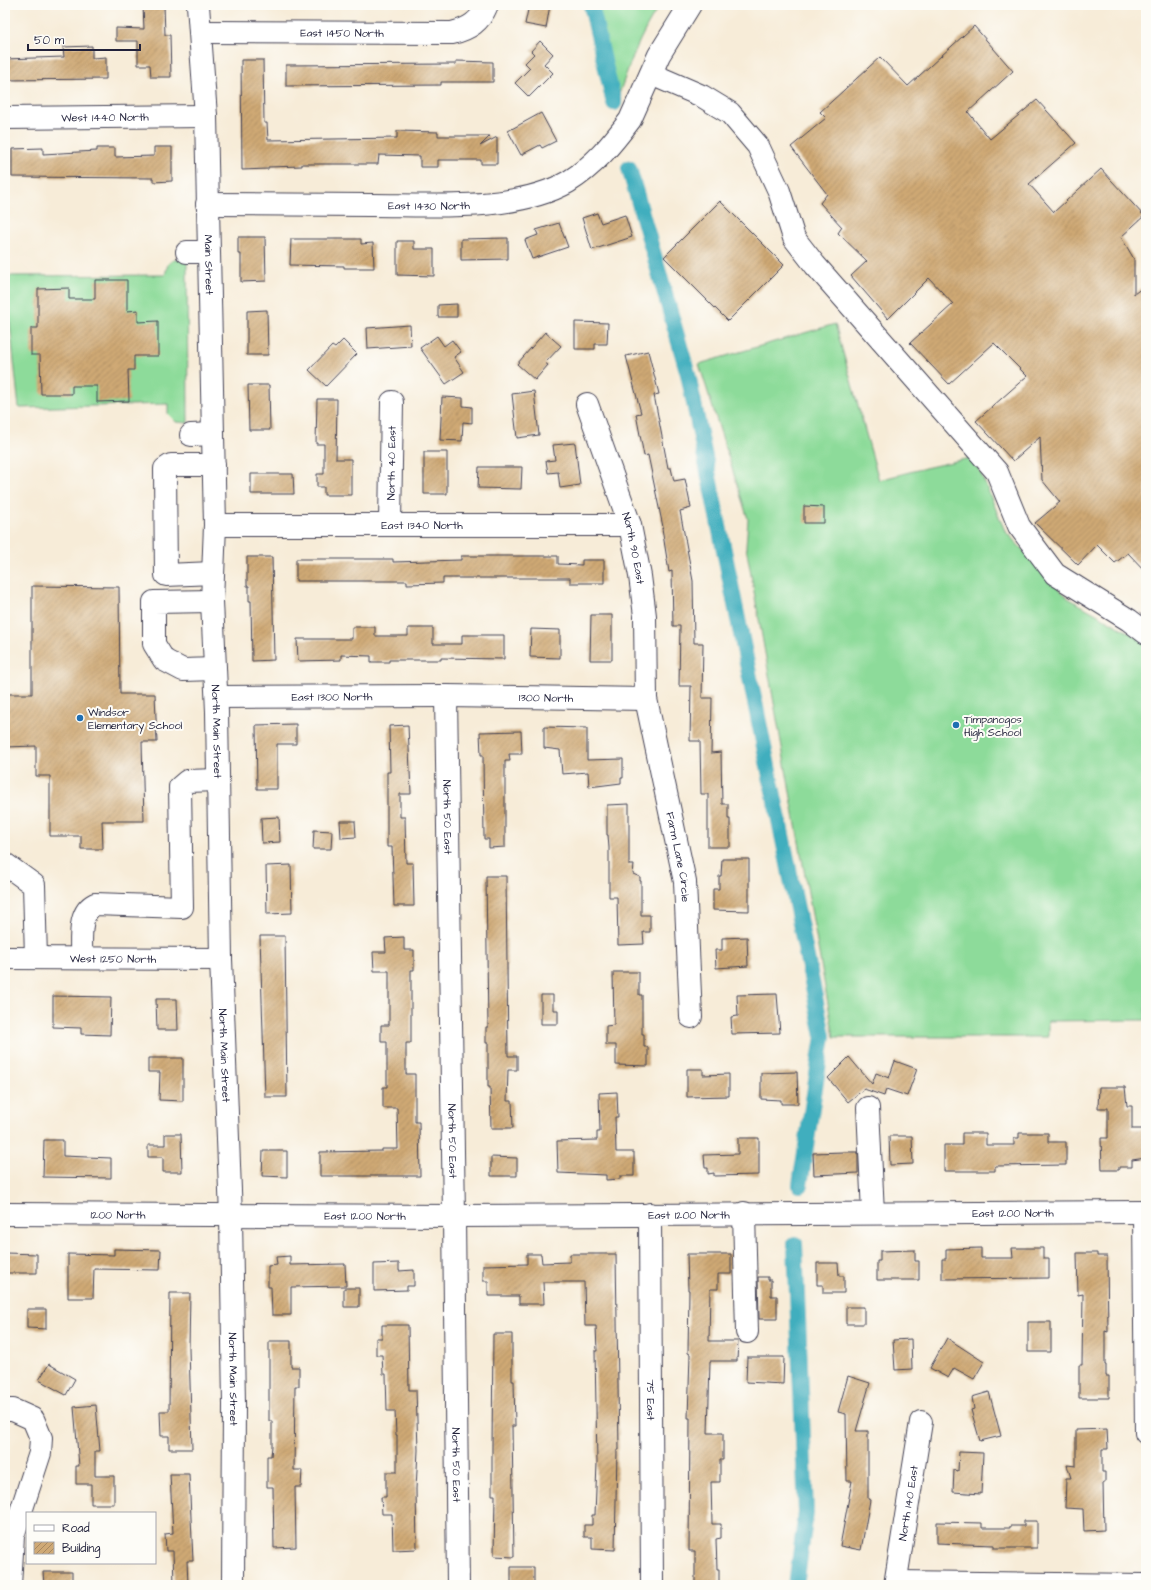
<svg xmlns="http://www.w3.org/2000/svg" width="1151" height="1590" viewBox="0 0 1151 1590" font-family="'Architects Daughter',sans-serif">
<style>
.grass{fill:#8ddb9a;stroke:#587e6a}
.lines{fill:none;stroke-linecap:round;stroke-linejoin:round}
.canal{stroke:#41aebe;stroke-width:16}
.building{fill:url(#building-hatch)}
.minor-casing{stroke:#424053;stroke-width:24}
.minor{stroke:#fff;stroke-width:22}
.poi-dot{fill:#1f6fb2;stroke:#fdfcf7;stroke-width:1.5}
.labels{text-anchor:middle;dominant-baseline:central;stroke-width:4;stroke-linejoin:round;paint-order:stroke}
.street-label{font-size:11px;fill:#22223b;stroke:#fdfcf7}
.poi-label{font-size:11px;fill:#22223b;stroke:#fdfcf7;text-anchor:start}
</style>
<defs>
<pattern id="building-hatch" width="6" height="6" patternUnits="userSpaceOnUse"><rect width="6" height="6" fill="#cfa975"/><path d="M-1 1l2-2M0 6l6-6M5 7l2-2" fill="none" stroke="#a88961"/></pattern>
</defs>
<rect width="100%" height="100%" fill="#fdfcf7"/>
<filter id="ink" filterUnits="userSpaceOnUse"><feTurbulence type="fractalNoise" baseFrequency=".025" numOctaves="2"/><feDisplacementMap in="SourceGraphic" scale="8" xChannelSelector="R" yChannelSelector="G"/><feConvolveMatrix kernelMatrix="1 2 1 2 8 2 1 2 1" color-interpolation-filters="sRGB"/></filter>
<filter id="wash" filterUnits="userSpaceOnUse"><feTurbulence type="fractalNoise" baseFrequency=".012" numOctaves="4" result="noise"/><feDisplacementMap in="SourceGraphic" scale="16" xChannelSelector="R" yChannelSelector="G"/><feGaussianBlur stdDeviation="0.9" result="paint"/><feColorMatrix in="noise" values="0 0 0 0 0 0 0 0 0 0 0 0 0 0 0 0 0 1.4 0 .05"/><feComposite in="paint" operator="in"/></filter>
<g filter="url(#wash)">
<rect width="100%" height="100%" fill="#f7ecd8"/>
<path class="grass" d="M596,5H660C640,34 628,67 617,101Z
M187,259L188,423L176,422L168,414V404L19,408L5,276L165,275L168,264L173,260Z
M835,324L879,480L925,468L974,457L1005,531L1068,598L1144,641L1146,652V1020L1048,1021V1037H834L746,547L748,519L699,364Z"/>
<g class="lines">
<path class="canal" d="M591,5L614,103
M629,168L688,374L823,1036L800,1185
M795,1244L806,1513L796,1585"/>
</g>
<g id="blocks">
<path class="building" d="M143,5H164L165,35H170L171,77H151L150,65H138V41H116V28L144,29Z
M529,5H550L546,28L525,24Z
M974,26L1013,71L968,112L990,139L1037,100L1076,143L1029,184L1054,212L1101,169L1144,216L1121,237L1134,259V294L1146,285V572L1128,553L1115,563L1097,545L1078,565L1035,523L1060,502L1042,480L1040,437L1013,461L976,421L1027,376L994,343L949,384L910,343L953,304L929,278L888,319L851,276L867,261L838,233L842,227L820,203L827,194L791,147L826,118L820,112L880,57L908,86Z
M540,41L553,54L544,64L553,73L529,97L515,83L530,68L525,63L534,54L531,51Z
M92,46V58L106,57V79L5,80V59L64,57L63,47Z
M241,60H263L264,123H267L268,140L397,138V131L438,132V136H490L480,146L497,137V164H481V160H438V167H420V156L379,155L378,164H302V166L268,167V169L242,170Z
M456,61L493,62V82H441V85L286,86V65L456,64Z
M541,113L556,141L542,148L540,145L521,155L508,131Z
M154,147H172V181L153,182V178L12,177V149L43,148V154L97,151V148H115V157L154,156Z
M720,201L784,265L728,321L664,257Z
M597,213L601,223L625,215L632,237L592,250L582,218Z
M559,223L568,247L532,259L525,240L538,235L536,230Z
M238,237H265L266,281L241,282V254H238Z
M508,238V259L461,260V239Z
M291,239H361V244L373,243L374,268H344V266L290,265Z
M397,241H414V249H434V276L397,275Z
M95,280H127V311L138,310V322L158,321V356H134V370H128L129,401L97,402V386H72V394H41L40,355H31V328H38V289L69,288V299H95Z
M457,304V317H438V305Z
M267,310L268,355H247V311Z
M575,322L608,323L607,344H595V349H575Z
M410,325L411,346L368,349L367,328Z
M545,332L561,346L545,363L548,365L535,380L517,364Z
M437,336L444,346L452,340L461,352L454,357L464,372L446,384L420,348Z
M343,340L357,354L326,386L309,370L332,346L335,348Z
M648,351L659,394L654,395L668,468H671L674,481L685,479L691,508L680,511L693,581L694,643H703L702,698H712L711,753L721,752L722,804H728V819H730V847H708V794H701L700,741H690L691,686H679L680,626H673L672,571L669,572L662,528L663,527L648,455L644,456L636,414L641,413L626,356Z
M248,385H269L270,430H249Z
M534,391L539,435L517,438L512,394Z
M442,397L463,398V406L472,407V423L463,422L462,441L440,440Z
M317,399H337L336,459H351V495H324V487H317V474H324V444H316Z
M575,443L580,485L560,488L558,472L548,473L546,461L555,460L553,445Z
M424,452H447V494H424Z
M479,467H522L521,489L478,488Z
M251,474H293L294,494H251Z
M804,506L824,507V523H804Z
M461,556H558V564L582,565V560H604V583H570V578H443V583L407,584V581H296V559H393V562L461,560Z
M247,557H272L274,660L252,661L251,601H249V586H247Z
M32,586L119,587L120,694H155L157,742H142L144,821H102L103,849H81V836H50V776H36V746L5,747V694H32Z
M591,615H612V660H590Z
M352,627H375V636H408V628H433V644H462V635H504V659L441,658V660H389V662H371V656L341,655V660L298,661L297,639H352Z
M531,629L560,630V658L530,657Z
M296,724V744H277V789H257L256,725Z
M408,725L411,794H400V817H405L406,863H413L414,906H394L392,847H387V772H390L389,726Z
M544,727L587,728V760L623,759V778H621V783L589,787L588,772L562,774L560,750L544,748Z
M521,731L522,754H509L510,761H505V847L489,848V839H484L483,755H481L480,732Z
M629,804V865H634L633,874L640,877V881H641V915H650V932H643L644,944L618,945L617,897H609V848L608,835H607V805Z
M279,817L280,842L262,843L261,818Z
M340,821H355L356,837L341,838Z
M314,830L332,831L331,849H313Z
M722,859H749V911L713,910V889H719V876H721Z
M291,865L292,913L267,914L266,866Z
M486,876H506L508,1056H517V1070H508L507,1101H512L513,1128H491L490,1087H488V1043H486V1027H488Z
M260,936H285L287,1097H265Z
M404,937V950H414V970H411V1043H406V1074H415V1122H419L420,1176H320V1152L382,1151V1149H398L397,1108H383V1087H387V1042H381V1025H389V971H374L373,952H386L385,938Z
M747,937L748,966L716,968L715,950H722V938Z
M613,972H639V995H642V1034H644V1047H648V1066L616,1065V1045H606V1026L614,1025Z
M777,994L780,1033L732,1034L731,1017L738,1016L737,995Z
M541,995H553V1010H558V1024H541Z
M53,996L111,997L110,1035L81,1034V1028L53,1027Z
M156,999H177L178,1030H157Z
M849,1057L872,1084L876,1073L889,1078L895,1061L917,1069L907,1096L886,1089L884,1096L864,1089L848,1102L828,1078Z
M148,1058H183V1101L159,1100L160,1072H148Z
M687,1069H703V1075L729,1074V1096L687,1097Z
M797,1072L798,1104H781V1100L761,1099V1073Z
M1099,1087H1125L1127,1106H1132V1129H1146V1158L1132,1160V1167H1119V1170H1102L1101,1138H1108V1108H1098Z
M617,1092L618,1117H615L616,1152H634V1176H620V1179L606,1180V1175L558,1173L557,1141L597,1140V1132H600L599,1093Z
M962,1133H986V1145H1014V1138H1019V1133H1048V1142H1066V1165L995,1166V1171H944V1145H962Z
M165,1134H181L182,1172H163V1157H148V1145H165Z
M889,1136H912L913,1164L890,1165Z
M738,1138H759V1175L714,1176V1173L708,1174V1168H705L704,1155L738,1154Z
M44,1140H63V1156L111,1158V1178L43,1177Z
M263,1151H287V1177L262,1176Z
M844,1152H858V1173L814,1175L813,1153Z
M491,1157L517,1158V1176H491Z
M981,1248V1258H1013L1012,1248H1043V1258H1049V1278L942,1279V1259H946V1249Z
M114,1249L161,1250L160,1270L94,1269L93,1298H68V1254L114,1255Z
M915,1250V1261H919V1280H877V1261H880V1251Z
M5,1253L37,1254V1273H5Z
M1077,1253H1097V1256H1107L1108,1332L1105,1331V1365H1106V1376H1109V1398H1079V1365H1082L1083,1294L1078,1295Z
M527,1254H541L542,1263L570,1262V1254H616L619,1450H617L615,1550L592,1549V1537H584V1525H592V1515H595L597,1463L595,1351H597L596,1326H585L584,1282H543L544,1304H519V1296H488V1281H483V1265L527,1264Z
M687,1254H731V1274H718V1289H710L709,1341H738L737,1361H710L708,1433H723V1460H720V1482H711L712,1524H721V1538L716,1539L717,1569H719V1585H695V1551H689L690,1418H688L690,1354L688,1353L689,1290H688Z
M290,1256V1265L345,1264L346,1286L291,1287V1315H272L271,1287H268V1266L277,1265L276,1257Z
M399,1263V1271L414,1270V1286H407V1290L374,1291V1264Z
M817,1263H838L839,1276H844V1293H823V1285H817Z
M758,1277H768V1280H771V1296H777V1319H759Z
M344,1288H359V1307H344Z
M170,1293H190L189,1349L192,1449H169V1436H161L160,1411H169Z
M846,1307H864V1324H846Z
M27,1309H46V1329L27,1328Z
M1028,1322H1051V1352H1028Z
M382,1325H408L409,1390H416L418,1450L416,1489L417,1549L393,1550L392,1514H382L381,1497H386V1472H397V1435H396L395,1411H387L386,1374H383L382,1355H376V1338H382Z
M493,1334H512V1381H514L515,1426H512L514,1557L494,1556L495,1495H492V1448Z
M947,1338L984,1362L974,1379L954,1368L948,1378L930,1368Z
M911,1339L912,1369L895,1370L893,1340Z
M269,1341H291V1367H299V1386H295L294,1470H302L301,1487H295L296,1547L274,1548L273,1487H267V1456H271L272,1446V1421H269Z
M747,1357H784L783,1384L746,1382Z
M49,1364L75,1379L66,1395L39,1380Z
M848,1376L870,1383L856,1431H868V1499L870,1500L861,1550L840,1546L852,1481H847L846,1414L838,1412Z
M989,1392L1001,1436L980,1441L971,1410L974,1409L972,1397Z
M96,1405L100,1451H95V1476H114V1504H91V1484H76V1466H79L74,1407Z
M1107,1429L1108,1449H1102V1472H1105V1483H1103L1104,1530L1084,1531L1083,1509L1065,1508L1066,1478H1071L1067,1465L1076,1466V1430Z
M959,1452L983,1453L981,1494L953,1492L954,1470L958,1471Z
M170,1474H189L193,1561H187L188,1585H174L173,1551H166L165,1534L173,1533Z
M1024,1521H1037V1548H994V1545L937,1543V1522L982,1523V1528H1010V1526H1024Z
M511,1567H534V1585H511Z
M43,1572H72V1585H44Z"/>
</g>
</g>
<g filter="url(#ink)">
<use href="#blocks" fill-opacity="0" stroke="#424053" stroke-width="1"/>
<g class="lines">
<defs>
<g id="minor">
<path id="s1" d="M198,5L206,116L215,525L212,601L217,712L221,959L231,1216L234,1405L233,1585"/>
<path id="s2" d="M201,32L452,33C469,29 480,22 487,5"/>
<path d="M651,74L702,96L730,113L758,146L779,191L794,238L815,265L997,472L1019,526L1055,574L1129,620L1146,633"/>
<path id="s3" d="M5,118L206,116"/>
<path id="s4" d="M207,204C262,204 316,205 371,205C431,205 515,212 568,182C594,166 612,144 630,120L659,55L690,5"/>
<path d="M187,252H208"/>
<path id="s5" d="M587,404L630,525L640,576L645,616L646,699L685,882L691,1017"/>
<path d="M191,435L213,434"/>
<path id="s6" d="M390,524L392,402"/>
<path id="s7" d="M215,525H630"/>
<path d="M213,573L166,575L165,469L171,465H214"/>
<path d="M212,601L154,602V644L164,660L183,670L215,669"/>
<path id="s8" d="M446,696L454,1216L458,1585"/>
<path id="s9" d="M217,697L446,696L646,699"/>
<path d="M5,864L34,885L36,958"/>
<path id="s10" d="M5,958L221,959"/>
<path d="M81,958C82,940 77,913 95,904L182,907L180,787L187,781L218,780"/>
<path d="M868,1108L873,1213"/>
<path d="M1144,1212L1146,1433"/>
<path d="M744,1213L747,1332"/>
<path id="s11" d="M5,1214L454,1216L1146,1212"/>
<path id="s12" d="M650,1214L652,1585"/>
<path d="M5,1410H13L33,1419L41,1438L40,1453L13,1536L10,1585"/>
<path d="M896,1582L1146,1585"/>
<path id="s13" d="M895,1585L921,1422"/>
</g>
</defs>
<use href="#minor" class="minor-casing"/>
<use href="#minor" class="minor"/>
</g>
</g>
<g class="poi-dot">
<circle cx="80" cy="718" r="4"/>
<circle cx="956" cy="725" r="4"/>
</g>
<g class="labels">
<g class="street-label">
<text stroke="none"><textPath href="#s2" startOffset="141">East 1450 North</textPath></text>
<text stroke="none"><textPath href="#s3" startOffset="100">West 1440 North</textPath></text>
<text stroke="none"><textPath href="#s4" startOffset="222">East 1430 North</textPath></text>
<text stroke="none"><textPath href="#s1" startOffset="260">Main Street</textPath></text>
<text stroke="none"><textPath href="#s6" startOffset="61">North 40 East</textPath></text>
<text stroke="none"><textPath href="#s7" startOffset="207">East 1340 North</textPath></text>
<text stroke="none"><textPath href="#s5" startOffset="152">North 90 East</textPath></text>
<text stroke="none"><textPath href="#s9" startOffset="115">East 1300 North</textPath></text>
<text stroke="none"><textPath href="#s9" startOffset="329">1300 North</textPath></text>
<text stroke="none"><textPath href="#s1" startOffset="727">North Main Street</textPath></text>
<text stroke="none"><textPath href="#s8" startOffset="121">North 50 East</textPath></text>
<text stroke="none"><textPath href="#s5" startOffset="465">Farm Lane Circle</textPath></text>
<text stroke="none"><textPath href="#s10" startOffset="108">West 1250 North</textPath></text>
<text stroke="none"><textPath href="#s1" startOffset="1051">North Main Street</textPath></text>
<text stroke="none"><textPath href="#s8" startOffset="445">North 50 East</textPath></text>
<text stroke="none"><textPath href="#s11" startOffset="1008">East 1200 North</textPath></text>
<text stroke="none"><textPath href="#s11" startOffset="684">East 1200 North</textPath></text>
<text stroke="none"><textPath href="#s11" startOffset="113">1200 North</textPath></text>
<text stroke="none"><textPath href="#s11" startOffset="360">East 1200 North</textPath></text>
<text stroke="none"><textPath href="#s1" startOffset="1375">North Main Street</textPath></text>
<text stroke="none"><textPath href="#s12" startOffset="186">75 East</textPath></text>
<text stroke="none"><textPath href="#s8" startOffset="769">North 50 East</textPath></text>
<text stroke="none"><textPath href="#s13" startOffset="83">North 140 East</textPath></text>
</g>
<g class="poi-label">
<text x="88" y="712">Windsor<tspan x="88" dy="13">Elementary School</tspan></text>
<text x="964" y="719">Timpanogos<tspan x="964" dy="13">High School</tspan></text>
</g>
</g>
<rect width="1151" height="1590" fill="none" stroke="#fdfcf7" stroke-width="20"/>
<rect x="26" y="1512" width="130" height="52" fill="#fdfcf7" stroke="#a5a5ac"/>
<rect x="34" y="1525" width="20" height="6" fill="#ffffff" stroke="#a5a5ac"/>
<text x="62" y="1532" font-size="12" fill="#22223b">Road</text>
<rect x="34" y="1542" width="20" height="12" fill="url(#building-hatch)" stroke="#a5a5ac"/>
<text x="62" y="1552" font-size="12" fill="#22223b">Building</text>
<path d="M28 44v6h112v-6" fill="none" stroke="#22223b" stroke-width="2"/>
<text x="34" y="44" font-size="12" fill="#22223b" stroke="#fdfcf7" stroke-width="3" paint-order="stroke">50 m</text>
</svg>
